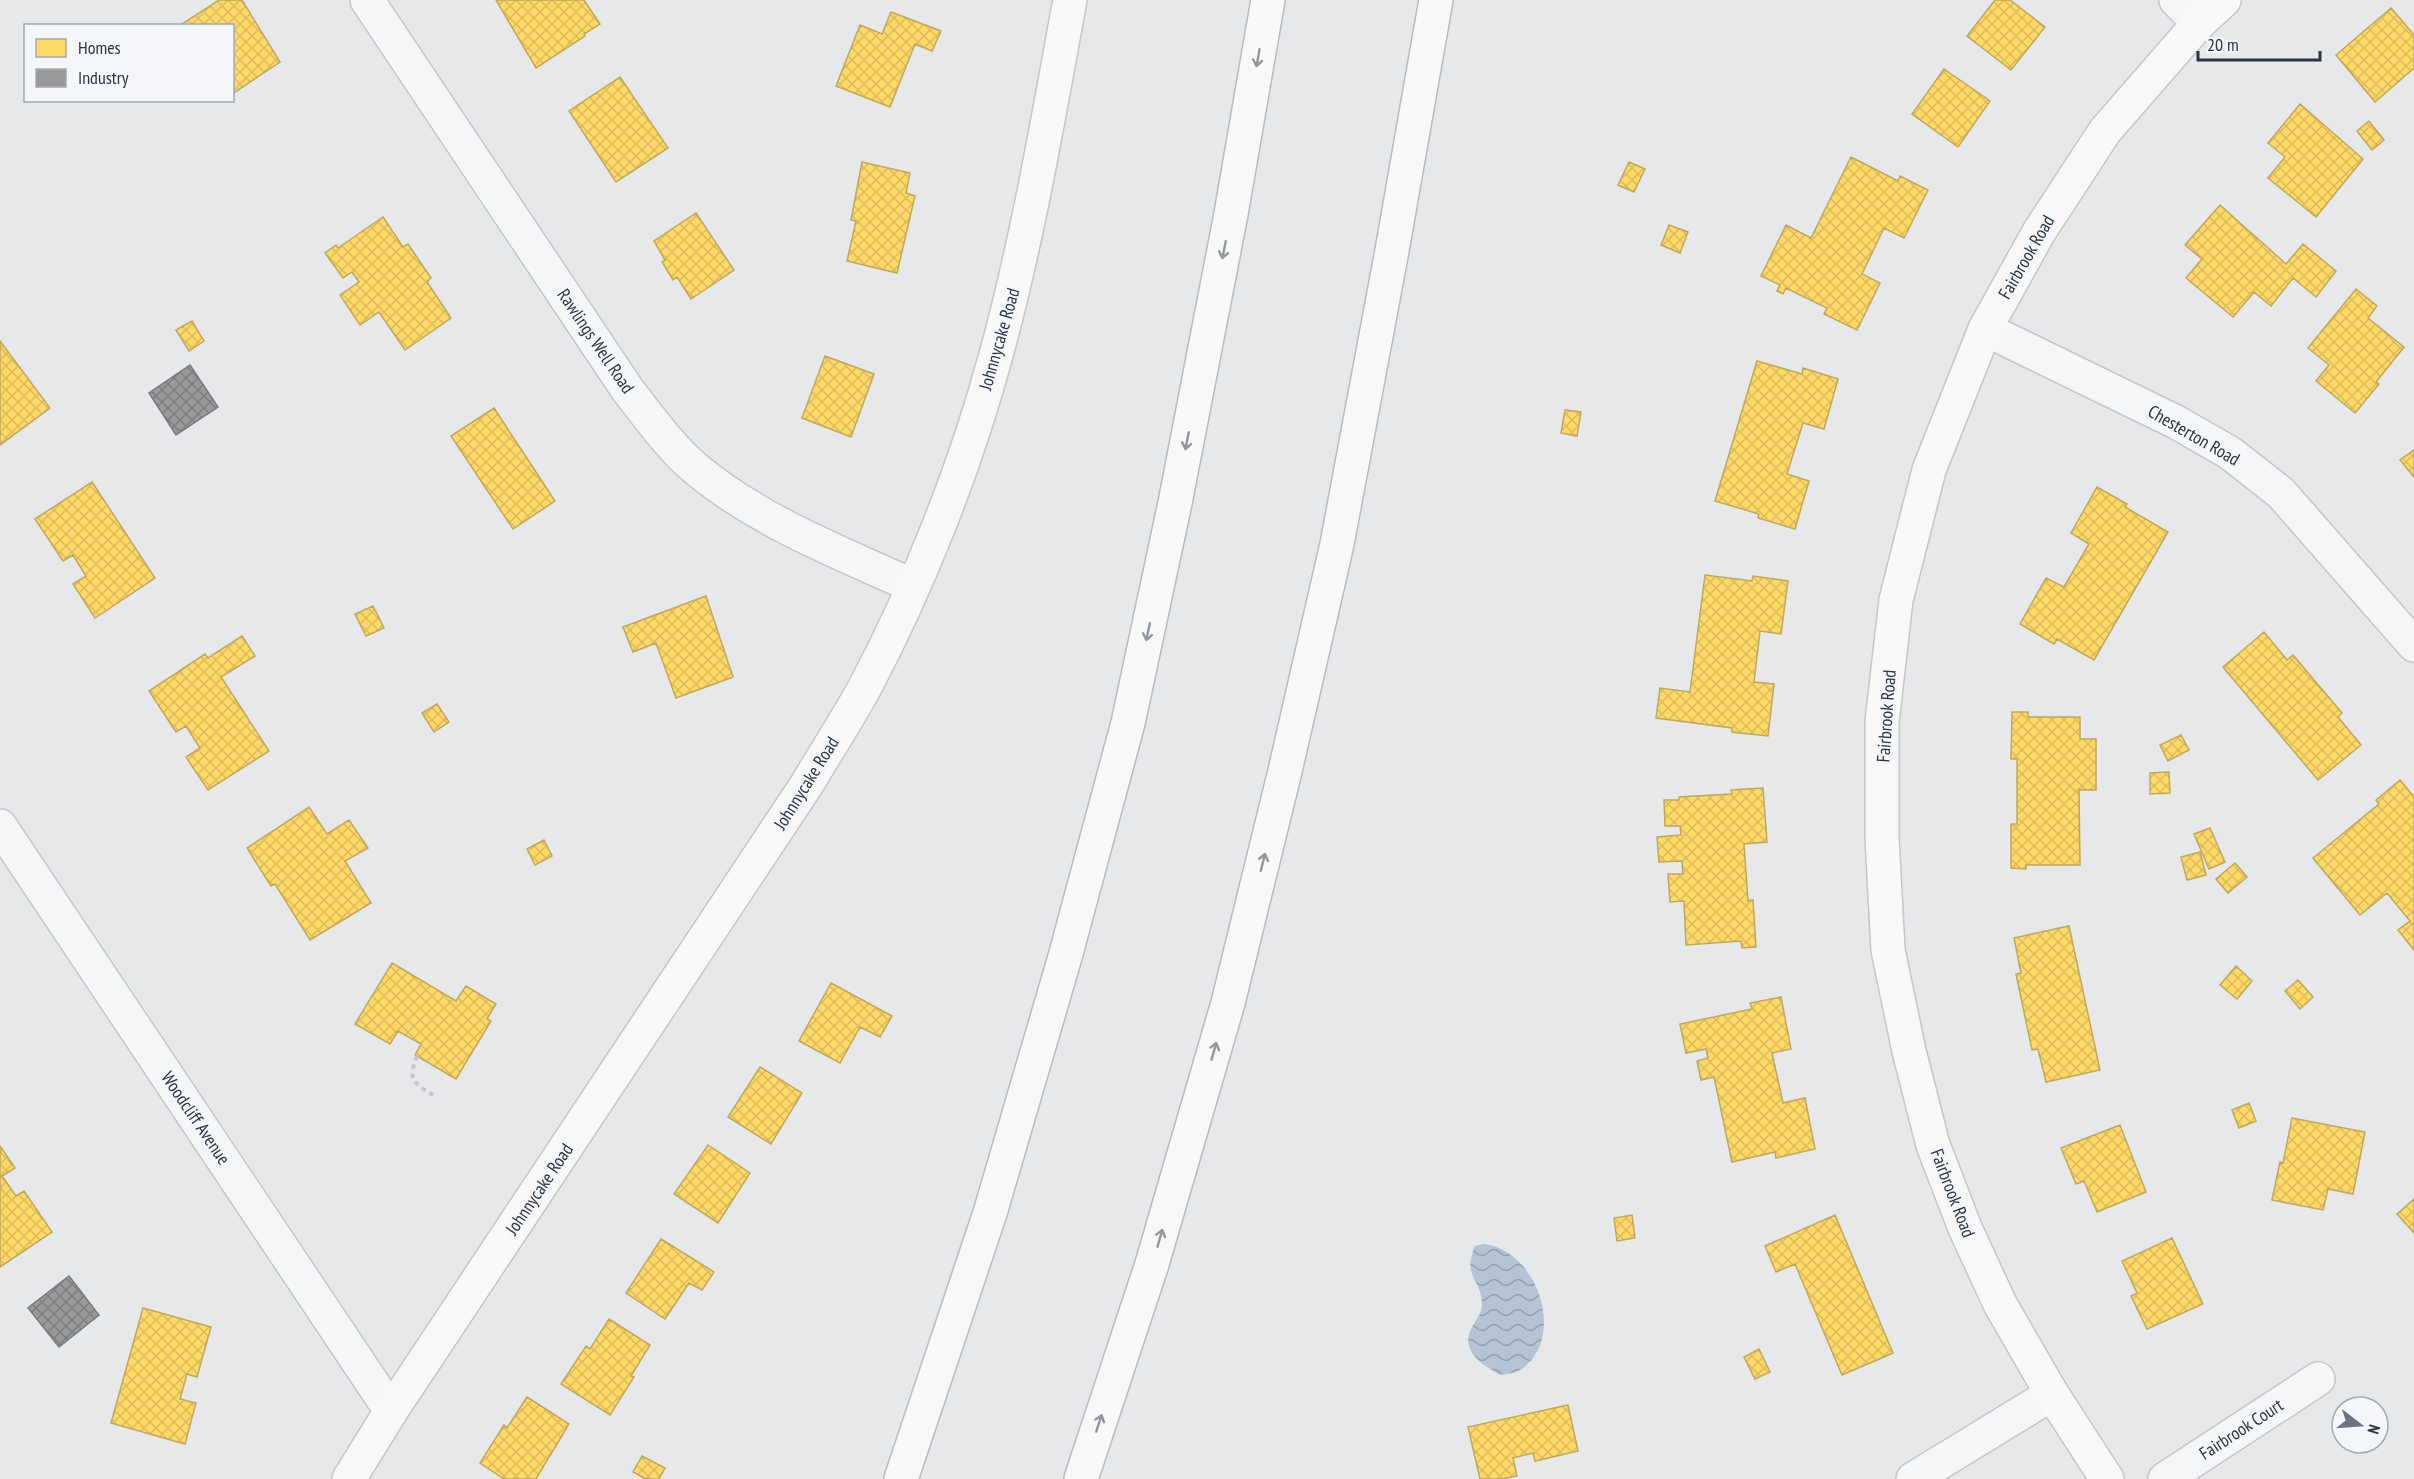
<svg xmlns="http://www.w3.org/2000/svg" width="2414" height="1479" viewBox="0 0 2414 1479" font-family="'PT Sans Narrow',sans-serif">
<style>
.water{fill:url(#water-waves)}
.homes{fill:url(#homes-cross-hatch);stroke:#bfa85c;stroke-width:1.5}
.industry{fill:url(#industry-cross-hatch);stroke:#787b80;stroke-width:1.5}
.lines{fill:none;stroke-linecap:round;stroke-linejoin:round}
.street-casing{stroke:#c4c6c8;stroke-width:36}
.secondary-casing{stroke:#c4c6c8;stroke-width:36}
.highway-casing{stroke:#b8bbbf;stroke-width:36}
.path{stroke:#c5c6ca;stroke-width:4;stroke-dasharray:4.5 4.5;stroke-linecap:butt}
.street{stroke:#f5f6f7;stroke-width:33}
.secondary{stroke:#f8f8f8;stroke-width:33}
.highway{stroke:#f8f8f8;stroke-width:33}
.oneway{stroke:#92969e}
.labels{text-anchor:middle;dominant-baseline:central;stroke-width:6;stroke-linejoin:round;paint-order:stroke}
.street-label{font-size:18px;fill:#2b3445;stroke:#f4f6f9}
</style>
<defs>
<pattern id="water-waves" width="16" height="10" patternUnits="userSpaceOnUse" patternTransform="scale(1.5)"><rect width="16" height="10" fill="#b4c4d5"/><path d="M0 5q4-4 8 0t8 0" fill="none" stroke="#93a0af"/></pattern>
<pattern id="homes-cross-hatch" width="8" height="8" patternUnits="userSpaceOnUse" patternTransform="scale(1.5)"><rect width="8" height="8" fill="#ffd966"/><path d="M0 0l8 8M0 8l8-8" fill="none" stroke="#dbbb5a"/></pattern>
<pattern id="industry-cross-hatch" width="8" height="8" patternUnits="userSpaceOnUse" patternTransform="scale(1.5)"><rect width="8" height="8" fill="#999"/><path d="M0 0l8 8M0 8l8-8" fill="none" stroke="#7d7e7f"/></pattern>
</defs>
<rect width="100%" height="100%" fill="#e6e8ea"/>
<path class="water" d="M1484,1244C1537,1250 1567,1336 1522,1369C1517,1373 1507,1374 1500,1375C1484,1366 1460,1352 1471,1329C1475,1321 1482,1314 1482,1304C1481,1277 1462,1278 1475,1246Z"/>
<path class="homes" d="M219,0H242L280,62L232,94V26H179Z
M496,0H584L600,24L584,34L585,36L536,68Z
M1995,0H2010L2045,27L2011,70L1967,36Z
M2391,8L2414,35V68L2375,102L2336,55Z
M891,12L941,31L932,51L915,44L890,107L836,86L860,25L882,34Z
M1944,69L1990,101L1958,147L1912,114Z
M620,77L668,148L616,182L569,111Z
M2300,104L2363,159L2316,217L2268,178L2285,157L2268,143Z
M2369,121L2384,140L2372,150L2357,131Z
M1851,157L1898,181L1900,176L1928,190L1904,238L1884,228L1862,274L1880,283L1857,330L1824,314L1827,308L1786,288L1783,294L1777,291L1780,285L1761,276L1786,225L1811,238Z
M862,162L910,173L906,193L915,196L897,273L847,261L856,221L851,220Z
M1629,162L1645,169L1634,192L1618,185Z
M2220,205L2286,264L2303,244L2336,271L2316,297L2293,278L2271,306L2254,292L2233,317L2186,278L2202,259L2185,245Z
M696,213L734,270L691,299L677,277L673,280L662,262L665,260L654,241Z
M383,217L403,247L408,244L431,278L427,282L451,318L405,350L379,312L360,325L340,295L359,282L352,272L343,278L325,253L336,245L338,248Z
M1669,225L1688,232L1680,253L1661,245Z
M2356,289L2377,306L2368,318L2404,347L2376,382L2379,384L2355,413L2316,381L2329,365L2308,348Z
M192,321L204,341L189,351L176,330Z
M0,341L50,408L0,445Z
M825,356L874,374L851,437L802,418Z
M1757,361L1802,374L1803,368L1838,379L1824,429L1803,423L1787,474L1809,481L1795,529L1758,518L1759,514L1715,501Z
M494,408L555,501L513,529L451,436Z
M1565,410L1581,412L1577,436L1561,433Z
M2414,450V477L2400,460Z
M92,482L155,578L95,618L73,584L86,576L73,555L63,561L35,519Z
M2097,487L2127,504L2125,507L2168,532L2094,660L2057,639L2054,644L2020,624L2046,578L2064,587L2089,544L2071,533Z
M1705,575L1752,581L1753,576L1788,581L1781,634L1760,631L1754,682L1774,684L1768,736L1732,732V728L1656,718L1660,688L1690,692Z
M706,596L733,677L676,698L656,643L633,652L623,627Z
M373,606L384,628L366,636L355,614Z
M2264,632L2287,660L2293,655L2342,713L2338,717L2361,745L2318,780L2223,667Z
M242,636L255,656L221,677L269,751L208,790L186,757L200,748L186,726L176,732L149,691L205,654L208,658Z
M437,704L449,722L434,732L422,713Z
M2012,712H2028V717H2080V739H2096V790H2079L2080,865H2026V869L2011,868V824H2017V759H2011Z
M2181,735L2189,750L2168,761L2160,745Z
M2169,772L2170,793L2150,794V773Z
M2400,780L2414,797V950L2398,930L2410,921L2387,893L2360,915L2313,858L2379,804L2376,800Z
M1763,788L1767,842L1744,844L1748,901L1753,900L1756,947L1742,948L1741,941L1686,945L1684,901L1670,902L1668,874H1683L1682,861L1659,862L1657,837L1681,835L1680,826H1665L1664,800H1679V797L1732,794L1731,790Z
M309,807L327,834L349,820L368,848L345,861L371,903L310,940L275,884L271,886L247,848Z
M2210,828L2225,862L2209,869L2194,834Z
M544,840L552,856L535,865L527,849Z
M2200,852L2206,875L2187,880L2181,857Z
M2235,863L2247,877L2228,893L2216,879Z
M2069,926L2100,1070L2046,1082L2038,1049L2032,1050L2016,974L2021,973L2014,938Z
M392,963L456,1001L466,986L496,1004L487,1019L491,1021L456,1079L415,1055L421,1044L398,1031L390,1044L355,1024Z
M2236,966L2252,981L2237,999L2220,985Z
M2298,980L2313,997L2300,1009L2285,991Z
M831,983L892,1016L880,1037L860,1027L840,1063L799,1041Z
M1781,997L1791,1049L1772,1053L1783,1103L1805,1098L1815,1149L1776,1158L1775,1152L1732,1162L1714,1077L1701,1080L1697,1061L1708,1058L1706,1049L1686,1053L1680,1024L1752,1009L1750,1003Z
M760,1067L802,1093L771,1144L728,1117Z
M2249,1103L2256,1121L2239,1128L2232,1110Z
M2292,1118L2365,1132L2353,1194L2328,1189L2323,1210L2272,1200L2280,1162L2283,1163Z
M2120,1125L2146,1192L2097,1212L2084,1181L2076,1184L2061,1148Z
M708,1145L750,1173L718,1223L674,1194Z
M0,1146L15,1168L2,1176L16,1196L24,1191L52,1232L0,1267Z
M2414,1199V1233L2397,1214Z
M1632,1215L1635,1238L1617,1241L1614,1218Z
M1835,1215L1893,1353L1842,1375L1795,1264L1776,1272L1765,1246Z
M2172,1238L2203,1304L2147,1329L2131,1296L2137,1293L2122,1261Z
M661,1239L714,1272L702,1290L689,1283L665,1319L626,1293Z
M143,1308L211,1327L197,1377L187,1374L180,1399L196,1403L185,1444L111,1423Z
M609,1319L650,1345L631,1376L634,1377L610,1415L561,1384L586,1346L590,1349Z
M1759,1349L1770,1372L1755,1379L1744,1357Z
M527,1397L569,1424L536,1479H504L480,1463L504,1425L507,1428Z
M1568,1405L1578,1451L1535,1461L1533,1453L1513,1458L1517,1476L1502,1479H1480L1468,1427Z
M642,1456L665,1468L659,1479H646L633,1472Z"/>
<path class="industry" d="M190,365L218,407L176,435L149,393Z
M69,1276L99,1315L59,1347L28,1308Z"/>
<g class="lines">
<defs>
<path id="street" d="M367,0L627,389C648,416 670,447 696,469C760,522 839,552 913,586
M2176,0L2199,23
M1985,329L2176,422L2230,453L2281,493L2414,645
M0,826L391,1411
M1913,1479L2052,1394
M2165,1479L2318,1379"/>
<path id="secondary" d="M349,1479L391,1411L807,784C826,752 847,720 865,687C919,585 966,466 996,355C1028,238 1048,119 1070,0
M2107,1479L2052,1394L2000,1304L1965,1228L1933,1145L1909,1051L1888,950L1882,838V722L1896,600L1929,470L1985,329L2039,232L2105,131L2199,23L2224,0"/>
<path id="highway" d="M901,1479L990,1213L1065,957L1128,723L1175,503L1231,214L1268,0
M1081,1479L1152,1264L1228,1003L1285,771L1337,544L1391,256L1436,0"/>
</defs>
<use href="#street" class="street-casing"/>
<use href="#secondary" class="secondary-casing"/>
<use href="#highway" class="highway-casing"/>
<path class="path" d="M417,1056C407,1080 414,1084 435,1096"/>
<use href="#street" class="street"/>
<use href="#secondary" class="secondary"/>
<use href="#highway" class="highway"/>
</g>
<defs><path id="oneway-shaft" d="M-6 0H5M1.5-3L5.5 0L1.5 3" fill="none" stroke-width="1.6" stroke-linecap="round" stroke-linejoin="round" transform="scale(1.5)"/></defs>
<g class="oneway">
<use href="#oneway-shaft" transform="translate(1258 58) rotate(100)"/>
<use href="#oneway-shaft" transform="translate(1224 250) rotate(101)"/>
<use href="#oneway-shaft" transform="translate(1187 441) rotate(101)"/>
<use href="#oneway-shaft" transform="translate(1148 632) rotate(102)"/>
<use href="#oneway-shaft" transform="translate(1263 862) rotate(-76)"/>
<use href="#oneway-shaft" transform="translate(1214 1051) rotate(-74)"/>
<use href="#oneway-shaft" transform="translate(1160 1238) rotate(-74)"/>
<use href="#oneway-shaft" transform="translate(1099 1423) rotate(-72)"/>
</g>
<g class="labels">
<g class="street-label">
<text transform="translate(2026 257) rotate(-60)">Fairbrook Road</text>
<text transform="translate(999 339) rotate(-74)">Johnnycake Road</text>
<text transform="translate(596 341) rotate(56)">Rawlings Well Road</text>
<text transform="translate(2194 435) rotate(30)">Chesterton Road</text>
<text transform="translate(1886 716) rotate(-86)">Fairbrook Road</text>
<text transform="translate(806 783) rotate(-58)">Johnnycake Road</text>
<text transform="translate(196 1118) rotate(56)">Woodcliff Avenue</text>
<text transform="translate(539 1189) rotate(-56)">Johnnycake Road</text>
<text transform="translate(1953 1193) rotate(69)">Fairbrook Road</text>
<text transform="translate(2241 1429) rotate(-33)">Fairbrook Court</text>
</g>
</g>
<rect x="24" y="24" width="210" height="78" fill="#f4f6f9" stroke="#a4a8b1" stroke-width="1.5"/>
<rect x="36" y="39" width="30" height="18" fill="#ffd966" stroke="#a4a8b1" stroke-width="1.5"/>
<text x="78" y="54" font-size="18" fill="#2b3445">Homes</text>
<rect x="36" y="69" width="30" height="18" fill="#999999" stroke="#a4a8b1" stroke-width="1.5"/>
<text x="78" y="84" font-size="18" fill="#2b3445">Industry</text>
<g transform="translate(2360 1425) rotate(107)"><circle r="28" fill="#f4f6f9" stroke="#a4a8b1" stroke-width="1.5"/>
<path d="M0-4.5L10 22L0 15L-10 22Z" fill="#6c737f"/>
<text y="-9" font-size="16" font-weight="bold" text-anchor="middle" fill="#2b3445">N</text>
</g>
<path d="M2198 51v9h122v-9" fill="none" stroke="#2b3445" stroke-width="3"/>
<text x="2207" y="51" font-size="18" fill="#2b3445" stroke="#f4f6f9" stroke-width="4.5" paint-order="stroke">20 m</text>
</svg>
